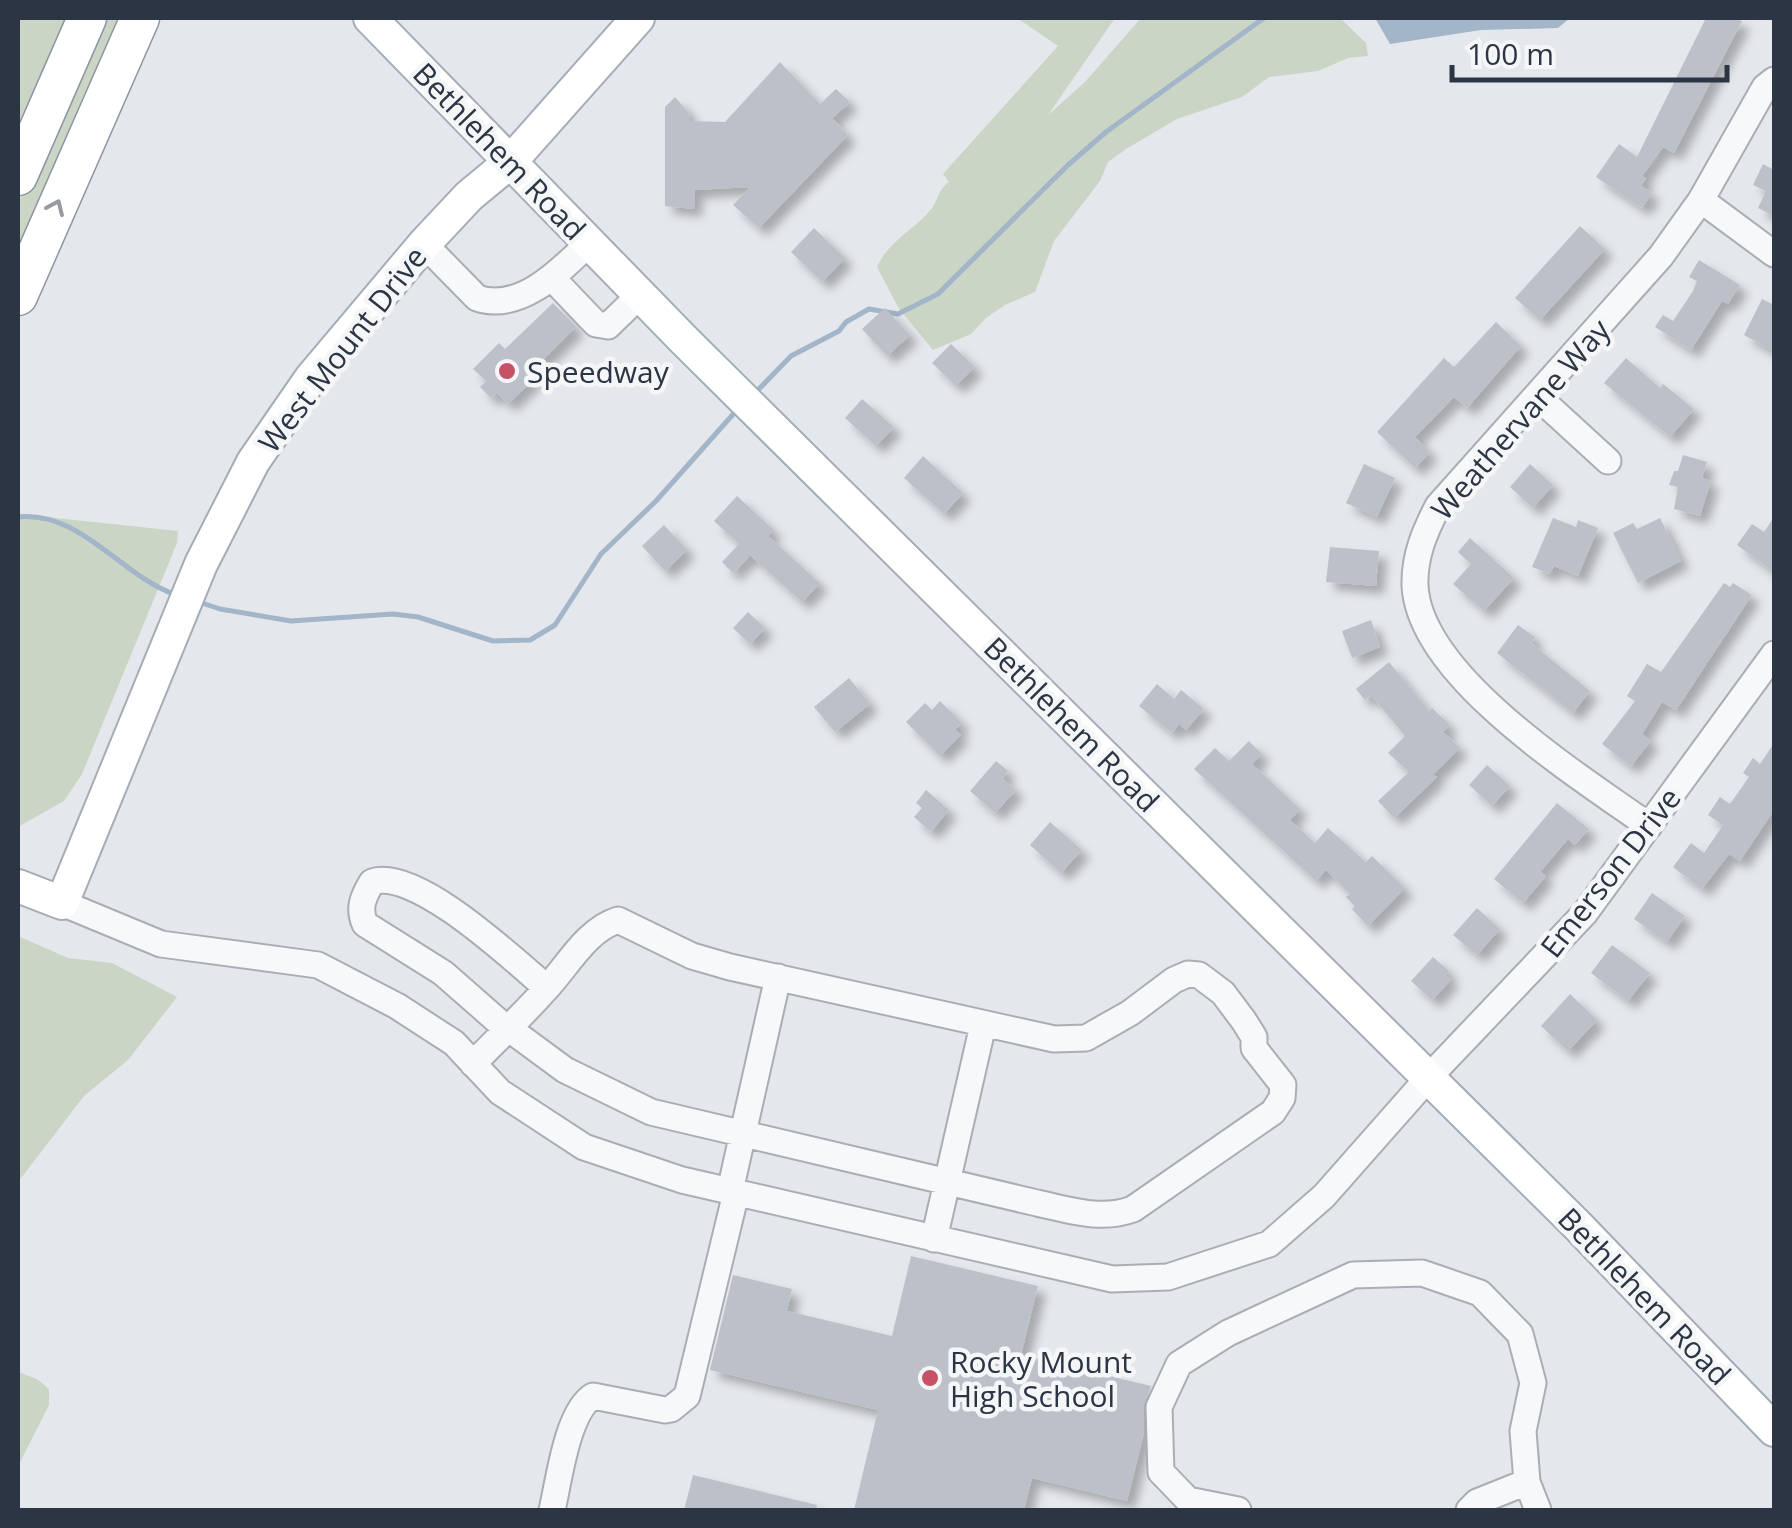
<svg xmlns="http://www.w3.org/2000/svg" width="1792" height="1528" viewBox="0 0 1792 1528" font-family="'Open Sans',sans-serif">
<style>
.green{fill:#cad5c6}
.water{fill:#a2b5c9}
.lines{fill:none;stroke-linecap:round;stroke-linejoin:round}
.stream{stroke:#a2b5c9;stroke-width:5}
.building{fill:#bcc0c8;filter:url(#shadow)}
.minor-casing{stroke:#a9aeb5;stroke-width:29}
.major-casing{stroke:#a4acb6;stroke-width:36}
.highway-casing{stroke:#8c95a1;stroke-width:41}
.minor{stroke:#f7f8f9;stroke-width:25}
.major{stroke:#fff;stroke-width:32}
.highway{stroke:#fff;stroke-width:38}
.oneway{stroke:#969aa1}
.poi-dot{fill:#c85265;stroke:#f4f6f8;stroke-width:4}
.labels{text-anchor:middle;dominant-baseline:central;stroke-width:9;stroke-linejoin:round;paint-order:stroke}
.street-label{font-size:30px;fill:#2c3543;stroke:#f4f6f8}
.poi-label{font-size:30px;fill:#2c3543;stroke:#f4f6f8;text-anchor:start}
</style>
<defs>
<filter id="shadow"><feDropShadow dx="8" dy="8" stdDeviation="5" flood-color="#0004"/></filter>
</defs>
<rect width="100%" height="100%" fill="#e4e7eb"/>
<path class="green" d="M19,18H68L18,124V21Z
M100,18H126L18,269V204Z
M1017,18H1115L1048,115L1085,82L1141,18H1340L1366,43L1368,56L1348,58L1318,71L1269,77L1242,97L1177,119L1126,149L1108,162L1100,181L1054,241L1035,292L1005,305L986,318L971,334L933,350L898,307L877,267C889,240 915,230 932,208C939,198 938,190 949,182L943,174L1058,46Z
M18,514L178,531L177,543L82,774L64,801L18,827Z
M18,936L68,958L112,963L177,997L128,1060L84,1096L18,1182Z
M18,1372L37,1379L49,1389V1405L18,1466Z"/>
<path class="water" d="M1375,18H1570L1558,28L1481,30L1390,44Z"/>
<g class="lines">
<path class="stream" d="M755,393L791,356L839,331L846,322L869,309L898,314L938,294L1068,165L1106,132L1264,18
M18,517C81,511 120,575 174,594
M199,602L220,609L291,621L393,614L418,617L493,641L530,640L555,625L601,554L656,501L736,411"/>
</g>
<path class="building" d="M1706,18H1733L1742,21L1674,153L1663,147L1642,176L1646,178L1641,186L1652,193L1642,208L1596,177L1619,144L1637,157Z
M780,62L820,104L836,89L850,102L832,118L848,135L759,228L733,205L750,187L695,190L694,209L665,206V107L675,97L689,113L690,121L725,122Z
M1763,164L1774,170V216L1758,208L1766,191L1753,185Z
M1580,226L1605,249L1540,320L1515,298Z
M814,228L845,258L822,282L791,252Z
M1699,260L1740,285L1728,304L1722,301L1691,350L1655,327L1663,315L1673,321L1693,291L1697,281L1689,277Z
M1762,299L1774,305V351L1744,335Z
M553,303L576,327L529,374L534,379L508,404L497,393L491,398L480,387L486,381L473,369L499,343L505,349Z
M885,308L910,335L887,356L862,329Z
M1496,322L1521,346L1467,408L1454,397L1415,437L1430,452L1415,468L1377,432L1444,358L1454,367Z
M951,344L975,367L956,386L932,363Z
M1626,358L1660,388L1663,384L1694,409L1670,437L1604,383Z
M862,399L894,427L876,446L845,418Z
M1683,455L1707,462L1702,478L1711,481L1700,516L1674,509L1678,487L1669,485L1674,471H1678Z
M923,456L963,493L944,514L904,478Z
M1364,464L1395,478L1377,517L1346,503Z
M1530,464L1553,485L1533,508L1510,487Z
M737,496L774,530L768,536L820,583L802,602L750,555L733,573L722,562L739,544L714,521Z
M1774,517V572L1737,545L1752,524L1764,532Z
M1553,518L1576,527L1578,520L1598,528L1578,576L1554,566L1550,574L1532,567Z
M1660,518L1681,561L1638,583L1613,533L1633,523L1637,529Z
M664,525L687,550L665,571L642,546Z
M1470,538L1514,578L1484,611L1453,584L1471,564L1458,552Z
M1330,547L1379,551L1376,586L1326,582Z
M1724,583L1730,587L1733,583L1752,595L1676,710L1662,702L1642,734L1651,741L1631,766L1602,744L1635,701L1627,696L1647,664L1661,672Z
M748,612L765,628L750,644L733,628Z
M1371,620L1380,647L1352,658L1342,631Z
M1518,625L1535,637L1531,643L1590,691L1573,713L1497,653Z
M1389,662L1429,711L1432,708L1450,725L1443,732L1460,748L1433,775L1437,777L1394,818L1378,801L1409,772L1388,753L1405,736L1371,695L1365,700L1356,689Z
M849,678L870,704L835,732L814,707Z
M1157,684L1174,699L1181,690L1204,709L1186,730L1179,724L1172,733L1139,706Z
M940,701L962,723L955,730L961,735L940,756L906,722L925,703L932,710Z
M1249,741L1262,754L1252,764L1300,809L1290,820L1315,843L1328,828L1366,862L1372,856L1405,888L1368,926L1352,909L1355,906L1346,897L1350,894L1326,870L1316,881L1194,769L1215,748L1229,761Z
M1774,743V810L1740,861L1729,854L1702,889L1673,867L1691,843L1704,853L1723,825L1708,815L1720,797L1730,804L1749,777L1743,773L1753,758L1760,764Z
M996,761L1008,771L1002,778L1016,790L995,813L970,791Z
M1487,765L1510,786L1492,806L1469,785Z
M926,790L949,810L931,832L914,817L922,808L916,803Z
M1557,803L1589,829L1575,845L1568,839L1540,872L1546,876L1523,903L1494,879Z
M1050,822L1082,850L1061,873L1030,845Z
M1652,893L1685,916L1667,942L1634,919Z
M1477,908L1500,929L1477,955L1453,935Z
M1612,945L1650,973L1628,1001L1591,973Z
M1433,957L1449,971L1445,975L1451,980L1432,1000L1411,981Z
M1570,994L1597,1020L1568,1051L1541,1026Z
M911,1256L1038,1286L1021,1355L1151,1386L1143,1407L1144,1433L1127,1501L1032,1478L1024,1510H854L878,1410L710,1370L733,1275L792,1289L787,1311L892,1336Z
M693,1475L817,1505L816,1510H684Z"/>
<g class="lines">
<defs>
<path id="minor" d="M1701,200L1774,254
M424,244L477,298C520,313 561,270 589,243
M552,278L596,324L608,326L640,295
M1537,396L1608,461
M1649,826C1579,776 1420,677 1415,586C1414,556 1425,531 1438,506L1661,256L1701,200L1765,87L1774,80
M62,903L161,944L318,965L397,1006L454,1043L500,1092L584,1147L682,1180L1112,1279L1168,1277L1269,1244L1324,1196L1429,1077L1585,913L1774,654
M473,1064C497,1039 522,1016 545,990C567,967 586,930 618,920L692,956L730,967L1054,1039L1086,1038L1130,1013L1174,980L1188,974L1199,975L1223,993L1244,1021L1254,1037V1048L1283,1085L1282,1098L1273,1112L1133,1209C1101,1221 1070,1210 1037,1203L651,1112L565,1070L508,1028L500,1023L443,973L365,924C358,908 363,897 372,882C415,866 515,961 547,988
M730,1191L778,977
M934,1239L983,1025
M552,1510C559,1481 567,1412 593,1396L665,1410L671,1409L687,1396L736,1193
M1238,1510L1188,1500L1161,1472L1159,1407L1179,1364L1228,1333L1353,1275L1422,1273L1480,1293L1520,1334L1533,1383L1523,1431L1527,1482L1538,1510
M1469,1510L1477,1502L1527,1482"/>
<path id="major" d="M370,18L685,341L1578,1226L1774,1430
M18,886L62,903L201,564L253,462L311,378L424,244L469,196L510,162L638,18"/>
<path id="highway" d="M18,176L87,18
M18,296L140,18"/>
</defs>
<use href="#minor" class="minor-casing"/>
<use href="#major" class="major-casing"/>
<use href="#highway" class="highway-casing"/>
<use href="#minor" class="minor"/>
<use href="#major" class="major"/>
<use href="#highway" class="highway"/>
</g>
<defs><path id="oneway-chevron" d="M-2-3.5L2.5 0L-2 3.5" fill="none" stroke-width="1.6" stroke-linecap="round" stroke-linejoin="round" transform="scale(2.5)"/></defs>
<use class="oneway" href="#oneway-chevron" transform="translate(56 207) rotate(-66)"/>
<g class="poi-dot">
<circle cx="507" cy="371" r="10"/>
<circle cx="930" cy="1378" r="10"/>
</g>
<g class="labels">
<g class="street-label">
<text transform="translate(500 151) rotate(46)">Bethlehem Road</text>
<text transform="translate(342 349) rotate(-52)">West Mount Drive</text>
<text transform="translate(1520 419) rotate(-49)">Weathervane Way</text>
<text transform="translate(1072 724) rotate(45)">Bethlehem Road</text>
<text transform="translate(1610 872) rotate(-52)">Emerson Drive</text>
<text transform="translate(1645 1296) rotate(46)">Bethlehem Road</text>
</g>
<g class="poi-label">
<text x="527" y="371">Speedway</text>
<text x="950" y="1361">Rocky Mount<tspan x="950" dy="34">High School</tspan></text>
</g>
</g>
<rect width="1792" height="1528" fill="none" stroke="#2c3543" stroke-width="40"/>
<path d="M1452 65v15h275v-15" fill="none" stroke="#2c3543" stroke-width="5"/>
<text x="1467" y="65" font-size="30" fill="#2c3543" stroke="#f4f6f8" stroke-width="8" paint-order="stroke">100 m</text>
</svg>
